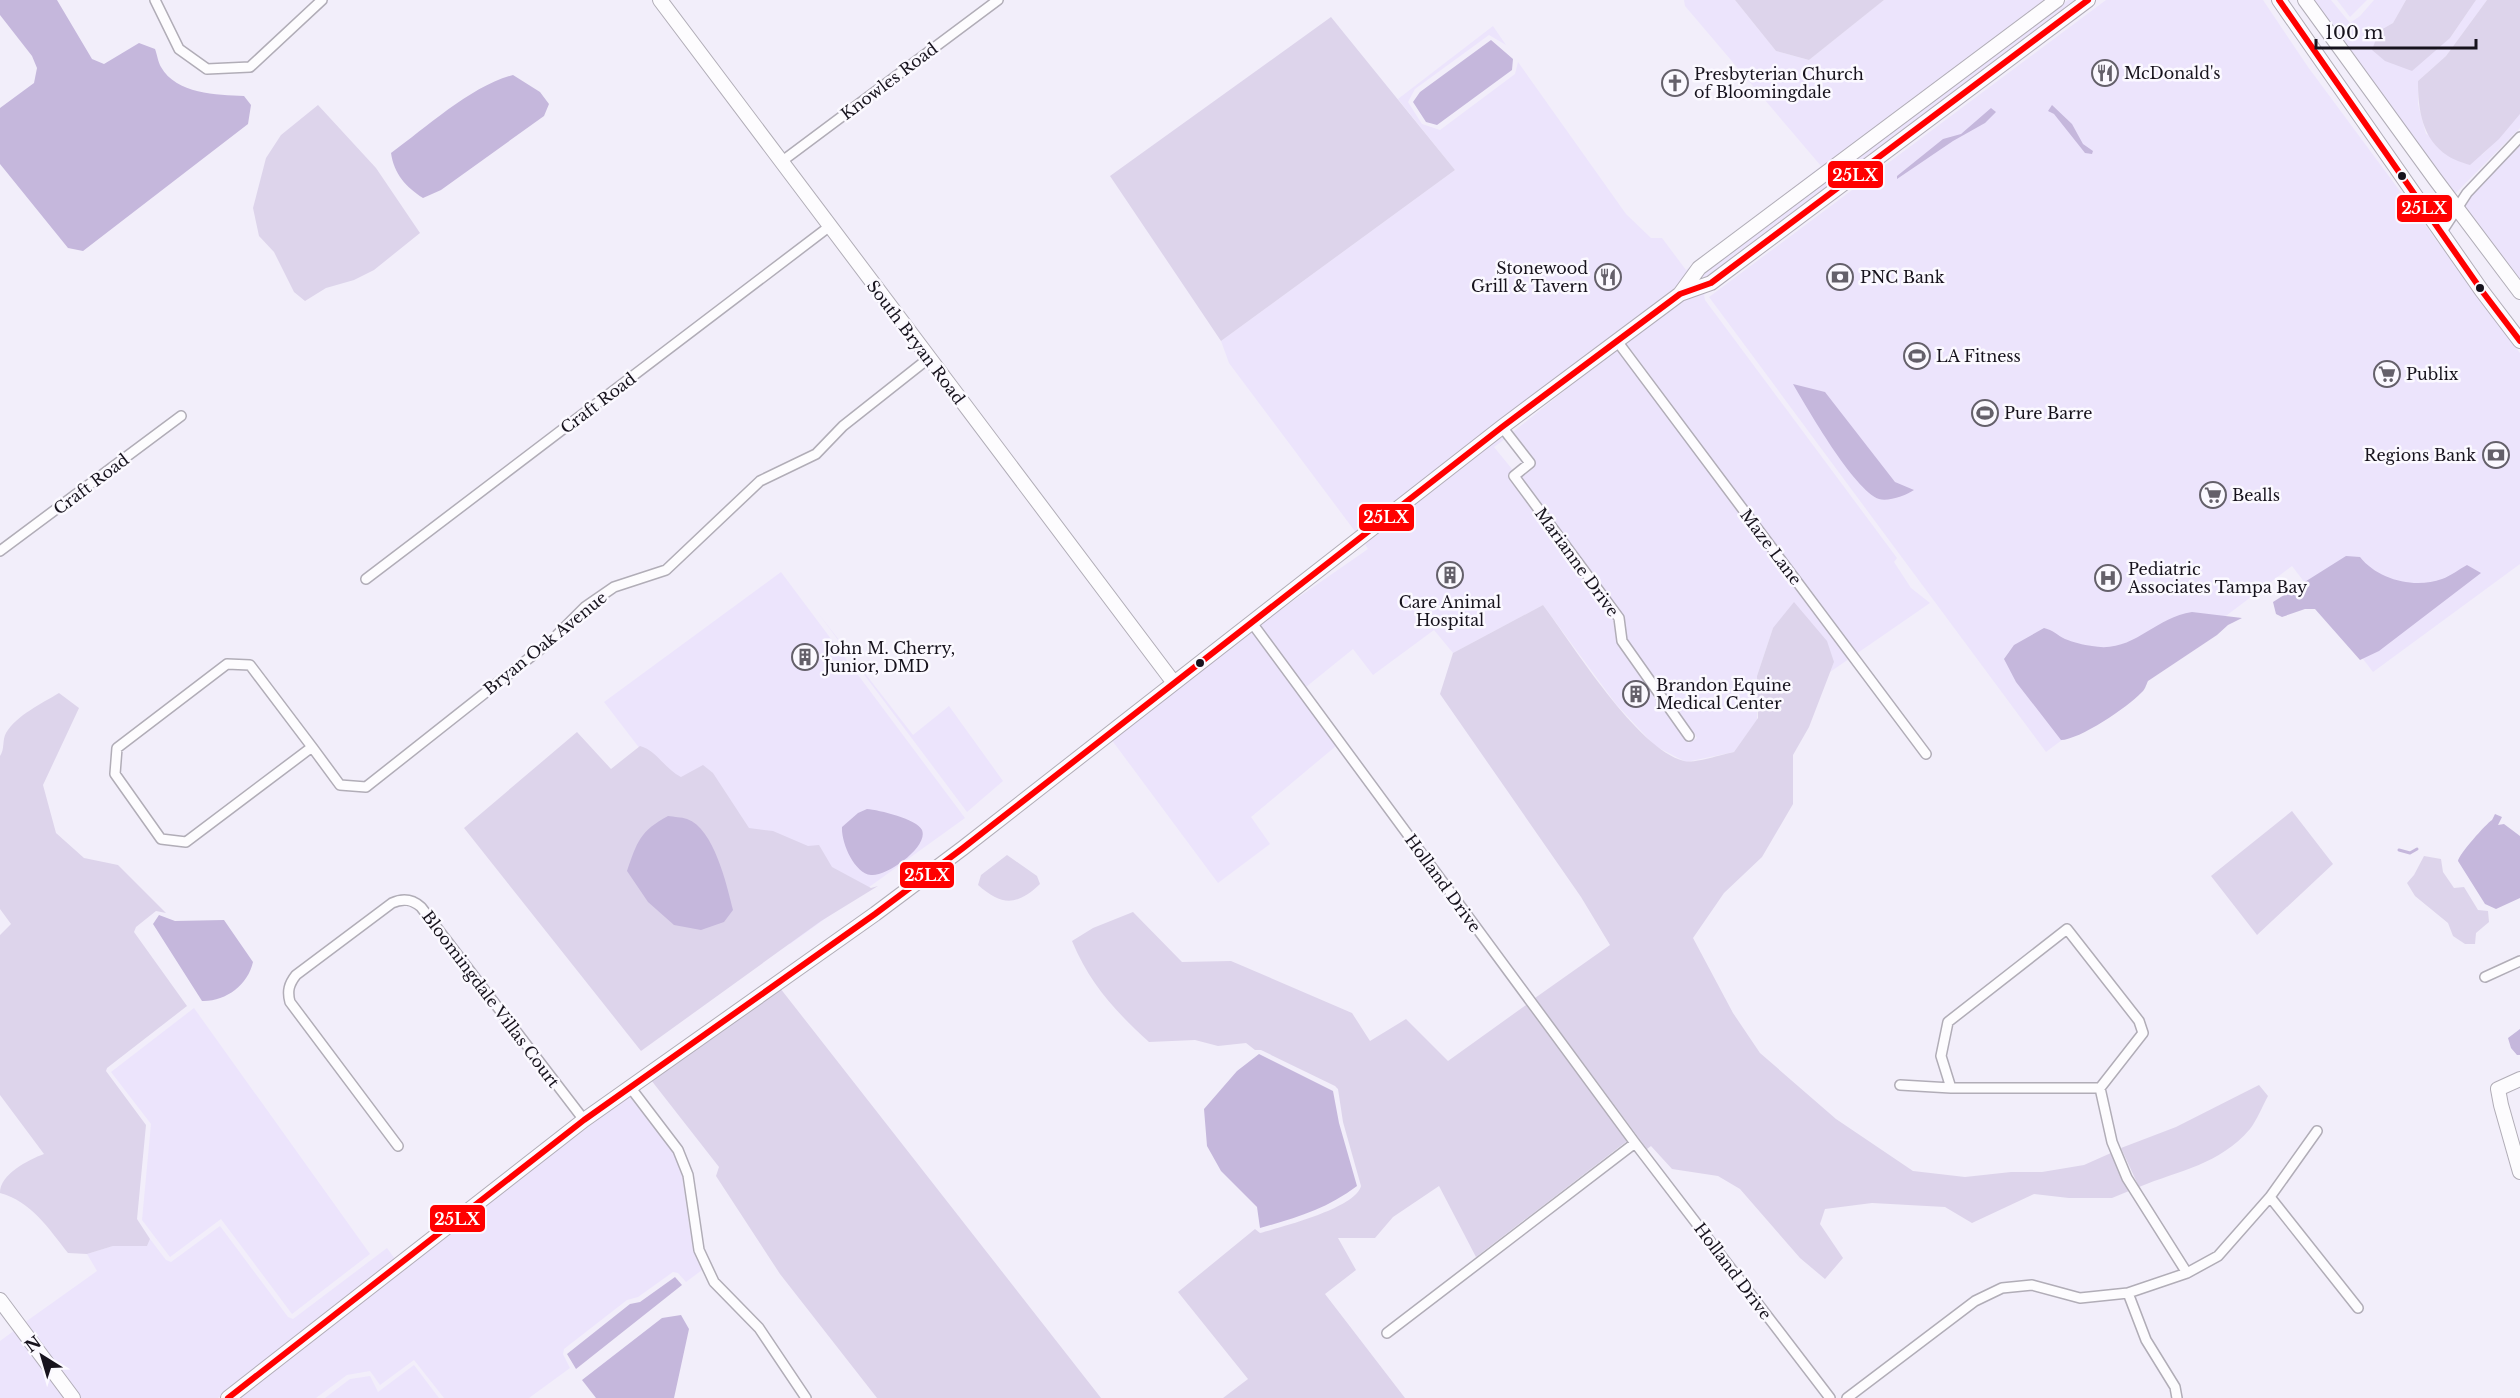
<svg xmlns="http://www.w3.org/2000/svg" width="2520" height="1398" viewBox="0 0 2520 1398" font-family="'Libre Baskerville',serif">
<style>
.built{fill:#ece4fc}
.green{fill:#ddd4eb}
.water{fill:#c5b7dc}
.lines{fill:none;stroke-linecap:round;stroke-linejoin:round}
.stream{stroke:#c5b7dc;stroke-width:3}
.street-casing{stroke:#b1adb7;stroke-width:12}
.secondary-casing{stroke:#b1adb7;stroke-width:16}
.street{stroke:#fdfcfe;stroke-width:9}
.secondary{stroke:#fdfcfe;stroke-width:14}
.bus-1-casing{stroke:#fbf9ff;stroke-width:10}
.bus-1{stroke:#f00;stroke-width:6}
.bus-dot{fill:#17131d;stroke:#fbf9ff;stroke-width:2}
.labels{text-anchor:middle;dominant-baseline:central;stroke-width:5;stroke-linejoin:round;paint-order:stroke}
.poi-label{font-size:16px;fill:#17131d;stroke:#fbf9ff;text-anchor:start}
.street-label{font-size:16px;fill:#17131d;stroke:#fbf9ff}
.line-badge{stroke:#fbf9ff;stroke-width:2}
.badge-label{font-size:16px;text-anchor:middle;font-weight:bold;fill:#fff}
</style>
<rect width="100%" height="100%" fill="#f2eefa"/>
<path class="built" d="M1684,0H1735L1776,51L1809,60L1884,0H2047L1357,534L1229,363L1221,341L1455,170L1398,99L1493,26L1506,45L1489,35L1415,89L1408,102L1422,124L1440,130L1515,74L1518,62L1626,214L1651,238H1662L1686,270L1821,166L1685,6Z
M2068,0H2078L1707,278L1697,281L1703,273Z
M2106,0H2263L2308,67L2520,353V564L2373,672L2292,566L2046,752L1709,297Z
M2312,0H2331L2350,23L2360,16L2374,0H2406L2393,23L2379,31L2450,38L2476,0H2487L2446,56L2418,81V104L2426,134L2482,155L2520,114V128L2450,199Z
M2337,0H2367L2350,17Z
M2520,146V293L2458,209Z
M1709,290L1704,295L1705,300L1897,558L1894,562L1911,588L1930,603L1830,672L1834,662L1773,628L1757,676V720L1734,752L1686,762L1655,746L1616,704L1543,605L1453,653L1434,630L1373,675L1353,649L1306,687L1260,624L1368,549L1365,544L1502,435L1505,439L1494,447L1512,469L1509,479L1613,620L1617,644L1688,743L1697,738L1627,639L1623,615L1522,477L1534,468L1535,460L1513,432L1616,349L1644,385L1652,378L1625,342L1684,299Z
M781,572L965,818L790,944L604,702Z
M818,613L913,735L949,706L1003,781L967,812Z
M1251,631L1336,746L1251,817L1270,844L1218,883L1111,739Z
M194,1008L370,1254L292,1314L221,1219L170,1257L142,1220L151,1124L111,1072Z
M629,1096L673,1152L682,1176L693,1251L702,1270L686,1282L678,1273L673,1272L638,1297L627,1300L564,1349L563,1354L570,1368L529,1398H444L414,1360L380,1385L370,1371L347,1375L316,1398H238L440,1239Z
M220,1226L288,1317L293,1319L387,1248L395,1259L218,1398H80L24,1323L97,1271L87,1254L113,1246H147L150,1239L166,1260L171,1262Z
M15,1330L66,1398H0V1341Z
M414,1365L439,1398H325L350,1379L370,1376L378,1392Z"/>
<path class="green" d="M1735,0H1884L1809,60L1776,51Z
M2406,0H2476L2450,38L2412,71L2385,61L2372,50L2379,31L2393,23Z
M2487,0H2520V114L2499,139L2470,165C2463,163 2454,160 2448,156C2422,139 2418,110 2418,81L2446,56Z
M1331,17L1455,170L1221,341L1110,176Z
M318,105L376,168L420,233L374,270L354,280L326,288L305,301L294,292L274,252L259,236L253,208L266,158L281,135Z
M1794,602L1827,641L1834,662L1809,727L1793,755V804L1762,857L1724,893L1693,938L1733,1013L1760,1053L1836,1119L1913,1171L1965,1177L2011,1172H2042L2084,1165L2111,1153L2129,1191L2112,1198H2069L2034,1194L1972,1223L1945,1207L1872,1203L1825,1209L1820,1224L1843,1258L1825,1279L1800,1258L1740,1189L1718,1176L1672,1169L1651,1146L1647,1149L1535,998L1610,945L1581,897L1440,694L1453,653L1543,605C1573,645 1637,749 1684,761C1694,764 1723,754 1734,752L1758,718L1757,676L1773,628Z
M59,693L79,708L43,785L56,833L84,858L118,865L166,913L156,911L136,927L134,932L187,1006L107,1068L106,1071L146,1125L137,1219L150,1239L147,1246H113L87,1254L68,1253C49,1229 31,1201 0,1193C0,1174 28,1160 44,1154L0,1095V935L11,924L0,909V756C5,749 2,740 6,733C17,715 41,704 59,693Z
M577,732L611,769L640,746C656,750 665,769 681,777L703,765L713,773L749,828L773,831L808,846L819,845L832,867L871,888L878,886L821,921L641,1051L464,828Z
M2292,811L2333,864L2257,935L2211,876Z
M1007,855L1037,876L1040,884C1017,906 1002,906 978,885L981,875Z
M2424,856L2441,859L2443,872L2454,888L2464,887L2478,910L2488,911L2489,922L2476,933L2475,944H2465L2453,936L2448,923L2415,896L2407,883L2414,875Z
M1133,912L1182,962L1231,961L1352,1013L1370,1041L1406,1019L1448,1061L1526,1005L1627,1141L1476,1257L1439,1186L1393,1217L1375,1238H1338L1356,1270L1325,1294L1405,1398H1223L1248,1379L1178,1292L1255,1229L1260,1233C1281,1227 1356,1208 1361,1186L1343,1122L1338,1089L1335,1086L1261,1050H1255L1246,1043L1218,1046L1195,1040L1149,1042C1115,1011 1090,984 1072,941L1093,928Z
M780,988L1101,1398H877L780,1274L716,1176L719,1167L651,1080Z
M2259,1085L2268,1096C2262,1107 2257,1120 2250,1129C2219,1165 2180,1170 2139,1187L2121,1148L2176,1127Z"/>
<path class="water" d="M0,0H57L92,59L104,64L139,43L155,49C157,54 158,62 161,67C176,94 217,95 244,96L251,105L248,124L83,251L68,248L0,164V108L34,83L37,68L32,56L0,15Z
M1491,40L1513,59L1512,70L1437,125L1426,122L1413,102L1420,92Z
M513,75L540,92L549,104L544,116L441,190L423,198C406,187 394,174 391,153C427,127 471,86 513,75Z
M2052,105L2072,124L2083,144L2093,151L2092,154L2085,153L2054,114L2048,111Z
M1991,108L1996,112L1985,123L1953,141L1897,179V176L1943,139L1961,134Z
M1793,384L1825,392L1895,482L1914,490C1907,495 1888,502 1879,499C1854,490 1807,408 1793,384Z
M2346,556L2360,557C2378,580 2415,589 2442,579C2451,576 2459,569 2467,565L2481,573L2379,651L2360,660L2315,609H2305L2282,617L2276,614L2273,602Z
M2192,612L2242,618L2228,625L2217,635L2148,681C2146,685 2145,690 2141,693C2128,707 2079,740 2061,740L2016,682L2004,659L2014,645L2044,628C2053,630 2057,635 2065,639C2072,642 2084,645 2092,646C2133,654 2153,618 2192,612Z
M867,809C879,810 917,819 922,830C929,847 886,877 871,875C854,873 841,842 842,827L858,813Z
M2495,814L2502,817L2498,825L2504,824L2520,836V898L2496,909L2485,904L2458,861C2459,854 2486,824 2492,820Z
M668,816C674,817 681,817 687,819C714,828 727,886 733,910L724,922L701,930L674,925L648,902L627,871C637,842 640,831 668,816Z
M159,915L175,921L224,920L253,962C248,985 225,1002 202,1001L153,924Z
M2520,1029V1055H2517L2511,1048L2508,1038Z
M1259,1054L1333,1091L1339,1123L1357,1186C1327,1209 1295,1218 1260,1228L1257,1207L1221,1171L1207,1146L1204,1109L1237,1071Z
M675,1277L682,1285L576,1369L567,1354L630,1304L640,1302Z
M681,1315L689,1329L674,1398H596L582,1380L662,1318Z"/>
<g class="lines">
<path class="stream" d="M2399,850L2410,853L2417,849"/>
<defs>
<path id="street" d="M155,0L179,49L207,69L250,67L322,0
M781,162L998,0
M2441,233L2467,193L2520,137
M1617,341L1926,754
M1502,427L1530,463L1514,476L1619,618L1622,641L1689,736
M0,551L181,416
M366,579L830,226
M1252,623L1635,1143L1830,1398
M227,664L250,665L312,747L186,842L161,839L115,774L117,748Z
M312,747L340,785L366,787L552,640L585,607L614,587L666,570L760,481L816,454L843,426L929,358
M2485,977L2520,961
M1900,1085L1951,1088H2100L2143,1033L2139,1021L2067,929L1948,1022L1941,1056L1951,1088
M630,1087L678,1150L688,1175L699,1250L714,1282L759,1328L806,1398
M2100,1088L2112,1142L2127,1178L2187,1273
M398,1146L290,1002C287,991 289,984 296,975L392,903C403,898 412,899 421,907L584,1120
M2270,1197L2358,1308
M2128,1293L2146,1340L2175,1387L2177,1398
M1387,1333L1635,1143
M1847,1398L1975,1301L2002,1288L2032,1285L2080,1298L2128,1293L2187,1273L2218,1256L2270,1197L2317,1131"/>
<path id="secondary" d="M660,0L1174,683
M2279,0L2482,291L2520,341
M2305,0L2435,179L2520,292
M1680,294L1699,268L2057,0
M2520,1079L2498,1089L2501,1105L2520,1172
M0,1300L73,1398
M228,1398L584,1120L875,914L963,848L1502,427L1680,294L1711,283L2088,0"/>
</defs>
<use href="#street" class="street-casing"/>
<use href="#secondary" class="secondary-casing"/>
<use href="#street" class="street"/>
<use href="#secondary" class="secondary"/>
<defs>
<path id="bus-1" d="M2279,0L2482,291L2520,341
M228,1398L584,1120L875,914L963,848L1502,427L1680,294L1711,283L2088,0"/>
</defs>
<use href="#bus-1" class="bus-1-casing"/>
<use href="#bus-1" class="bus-1"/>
</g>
<defs>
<symbol id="restaurant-ring" viewBox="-11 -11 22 22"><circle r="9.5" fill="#fbf9ff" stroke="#64606a" stroke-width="1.5"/><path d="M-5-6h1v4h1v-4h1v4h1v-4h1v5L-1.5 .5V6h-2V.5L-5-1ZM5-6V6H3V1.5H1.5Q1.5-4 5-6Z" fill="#64606a"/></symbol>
<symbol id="church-ring" viewBox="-11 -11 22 22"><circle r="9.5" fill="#fbf9ff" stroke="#64606a" stroke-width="1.5"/><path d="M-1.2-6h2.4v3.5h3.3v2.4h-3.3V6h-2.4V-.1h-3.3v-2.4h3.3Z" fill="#64606a"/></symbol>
<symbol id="bank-ring" viewBox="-11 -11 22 22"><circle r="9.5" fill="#fbf9ff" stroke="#64606a" stroke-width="1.5"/><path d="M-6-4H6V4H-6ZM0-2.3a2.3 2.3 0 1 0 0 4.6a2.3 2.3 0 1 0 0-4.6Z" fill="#64606a"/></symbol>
<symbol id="stadium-ring" viewBox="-11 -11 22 22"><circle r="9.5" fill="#fbf9ff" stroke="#64606a" stroke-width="1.5"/><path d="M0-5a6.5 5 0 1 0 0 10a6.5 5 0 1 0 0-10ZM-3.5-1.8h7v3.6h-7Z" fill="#64606a"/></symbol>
<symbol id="supermarket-ring" viewBox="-11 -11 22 22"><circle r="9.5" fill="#fbf9ff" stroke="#64606a" stroke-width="1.5"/><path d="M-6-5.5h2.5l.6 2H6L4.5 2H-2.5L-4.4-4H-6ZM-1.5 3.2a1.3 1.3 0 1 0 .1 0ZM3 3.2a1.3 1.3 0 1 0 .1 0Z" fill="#64606a"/></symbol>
<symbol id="building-ring" viewBox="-11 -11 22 22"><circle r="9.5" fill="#fbf9ff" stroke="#64606a" stroke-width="1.5"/><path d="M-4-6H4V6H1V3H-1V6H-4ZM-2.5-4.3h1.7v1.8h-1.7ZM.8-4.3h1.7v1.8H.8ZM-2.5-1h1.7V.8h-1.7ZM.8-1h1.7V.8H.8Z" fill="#64606a"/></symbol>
<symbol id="hospital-ring" viewBox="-11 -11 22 22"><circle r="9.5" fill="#fbf9ff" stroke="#64606a" stroke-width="1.5"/><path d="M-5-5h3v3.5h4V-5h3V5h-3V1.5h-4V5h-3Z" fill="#64606a"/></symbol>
</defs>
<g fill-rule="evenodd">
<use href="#restaurant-ring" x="2090" y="58" width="30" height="30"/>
<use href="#church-ring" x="1660" y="68" width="30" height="30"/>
<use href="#restaurant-ring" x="1593" y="262" width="30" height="30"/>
<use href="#bank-ring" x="1825" y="262" width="30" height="30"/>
<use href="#stadium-ring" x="1902" y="341" width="30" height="30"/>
<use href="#supermarket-ring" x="2372" y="359" width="30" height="30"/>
<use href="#stadium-ring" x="1970" y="398" width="30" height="30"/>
<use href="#bank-ring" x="2481" y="440" width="30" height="30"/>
<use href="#supermarket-ring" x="2198" y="480" width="30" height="30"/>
<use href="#building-ring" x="1435" y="560" width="30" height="30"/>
<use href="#hospital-ring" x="2093" y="563" width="30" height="30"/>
<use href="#building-ring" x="790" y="642" width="30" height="30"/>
<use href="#building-ring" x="1621" y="679" width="30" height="30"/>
</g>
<g class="bus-dot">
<circle cx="2402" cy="176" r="5"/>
<circle cx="2480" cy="288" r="5"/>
<circle cx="1200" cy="663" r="5"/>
</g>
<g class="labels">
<g class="poi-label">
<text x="2124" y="73">McDonald's</text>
<text x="1694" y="74">Presbyterian Church<tspan x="1694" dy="18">of Bloomingdale</tspan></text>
<text x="1588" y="268" text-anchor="end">Stonewood<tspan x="1588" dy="18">Grill &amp; Tavern</tspan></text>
<text x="1860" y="277">PNC Bank</text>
<text x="1936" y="356">LA Fitness</text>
<text x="2406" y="374">Publix</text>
<text x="2004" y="413">Pure Barre</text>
<text x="2476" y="455" text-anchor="end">Regions Bank</text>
<text x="2232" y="495">Bealls</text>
<text x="2128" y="569">Pediatric<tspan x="2128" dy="18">Associates Tampa Bay</tspan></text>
<text x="1450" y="602" text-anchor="middle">Care Animal<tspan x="1450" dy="18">Hospital</tspan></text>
<text x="824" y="648">John M. Cherry,<tspan x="824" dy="18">Junior, DMD</tspan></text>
<text x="1656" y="685">Brandon Equine<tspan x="1656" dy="18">Medical Center</tspan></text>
</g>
<g class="street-label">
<text transform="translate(889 81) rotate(-37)">Knowles Road</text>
<text transform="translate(916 342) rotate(53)">South Bryan Road</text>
<text transform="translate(598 403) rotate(-37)">Craft Road</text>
<text transform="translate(91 484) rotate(-37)">Craft Road</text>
<text transform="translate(1771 547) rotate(53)">Maze Lane</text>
<text transform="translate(1577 562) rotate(54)">Marianne Drive</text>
<text transform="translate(545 643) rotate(-39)">Bryan Oak Avenue</text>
<text transform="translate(1443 883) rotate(54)">Holland Drive</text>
<text transform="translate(491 999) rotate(53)">Bloomingdale Villas Court</text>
<text transform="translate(1733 1271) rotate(53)">Holland Drive</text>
</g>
</g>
<g class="line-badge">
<rect x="1827" y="160" width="57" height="29" rx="6" fill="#f00"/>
<rect x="2396" y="194" width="57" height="29" rx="6" fill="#f00"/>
<rect x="1358" y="503" width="57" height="29" rx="6" fill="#f00"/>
<rect x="899" y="861" width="56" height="28" rx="6" fill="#f00"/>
<rect x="429" y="1204" width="57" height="29" rx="6" fill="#f00"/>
</g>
<g class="badge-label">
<text x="1855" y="181">25LX</text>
<text x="2424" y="214">25LX</text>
<text x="1386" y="523">25LX</text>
<text x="927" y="881">25LX</text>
<text x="457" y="1225">25LX</text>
</g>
<g transform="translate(42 1356) rotate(323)" stroke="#fbf9ff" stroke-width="4.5" paint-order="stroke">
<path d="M0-4.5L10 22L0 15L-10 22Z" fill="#17131d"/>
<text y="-9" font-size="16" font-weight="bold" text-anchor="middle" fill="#17131d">N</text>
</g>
<path d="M2316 39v9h160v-9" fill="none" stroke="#17131d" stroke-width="3"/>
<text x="2325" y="39" font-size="18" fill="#17131d" stroke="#fbf9ff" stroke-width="4.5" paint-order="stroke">100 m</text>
</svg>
